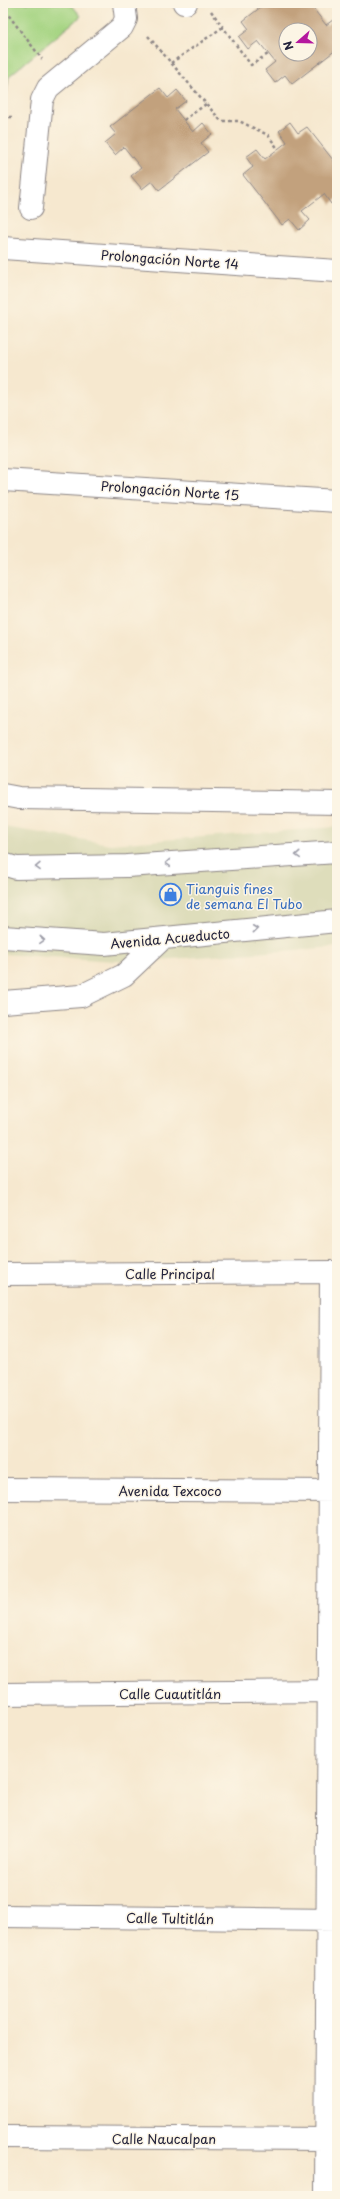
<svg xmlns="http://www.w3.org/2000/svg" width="340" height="2199" viewBox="0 0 340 2199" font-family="'Playpen Sans',sans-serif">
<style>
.built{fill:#deddbb}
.green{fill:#a5d482;stroke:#647b5e}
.building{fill:#c2a17d;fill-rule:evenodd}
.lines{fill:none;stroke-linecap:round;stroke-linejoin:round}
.minor-casing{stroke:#8c8585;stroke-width:24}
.path{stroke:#8c8585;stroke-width:2.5;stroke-dasharray:3 3;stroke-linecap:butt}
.minor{stroke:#fff;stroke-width:22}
.oneway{stroke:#9c9ca7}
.labels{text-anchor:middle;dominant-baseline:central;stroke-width:3;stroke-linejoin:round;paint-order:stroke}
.street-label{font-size:13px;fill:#22223b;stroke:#fcf5e5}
.shop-label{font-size:13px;fill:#366cbe;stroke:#fcf5e5;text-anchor:start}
</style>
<rect width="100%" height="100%" fill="#fcf5e5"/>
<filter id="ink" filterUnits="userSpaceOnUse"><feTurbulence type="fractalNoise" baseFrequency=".025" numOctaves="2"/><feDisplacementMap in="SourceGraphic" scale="8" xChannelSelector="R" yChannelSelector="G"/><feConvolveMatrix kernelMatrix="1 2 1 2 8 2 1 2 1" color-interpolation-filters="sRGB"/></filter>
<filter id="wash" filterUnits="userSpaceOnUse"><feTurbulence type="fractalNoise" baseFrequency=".012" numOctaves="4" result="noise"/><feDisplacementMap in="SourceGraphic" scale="16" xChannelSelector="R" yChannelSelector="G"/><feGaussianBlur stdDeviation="0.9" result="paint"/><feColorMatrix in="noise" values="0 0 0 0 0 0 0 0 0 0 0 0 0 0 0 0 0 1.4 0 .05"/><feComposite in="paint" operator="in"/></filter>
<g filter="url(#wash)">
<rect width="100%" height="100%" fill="#f6e8cf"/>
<path class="built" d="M3,827L110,844L337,827V947L131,962L3,954Z"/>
<path class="green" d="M3,3H70L81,16L9,76L3,118Z"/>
<g id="blocks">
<path class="building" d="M266,3H309L326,25L337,17V35L334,37L337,40V49L292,84L285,75L275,83L265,70L275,62L258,41L248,49L239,37L249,29L243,21ZM286,30H310V54H286Z
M160,88L168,98L177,90L186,101L175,109L193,132L203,123L212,134L201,143L208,152L159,190L152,181L142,189L131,176L141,168L124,147L115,155L105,143L116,134L110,127Z
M290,122L298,133L307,127L337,165V199L331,204L324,194L302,211L310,220L299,230L290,219L282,225L243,175L253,167L246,157L257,149L265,159L287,142L279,131Z"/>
</g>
</g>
<g filter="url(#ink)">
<use href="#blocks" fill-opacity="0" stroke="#8c8585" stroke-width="1"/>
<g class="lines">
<defs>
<path id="minor" d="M184,3H186
M31,208L42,100L48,88L122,27L126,19L124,3
M3,248L337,271
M3,480L337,501
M3,795L19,798L337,803
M3,864L16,868L127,866L337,852
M3,937L104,944L337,921
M3,1002L81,996L124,975L162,939
M3,1274L337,1272
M3,1489L337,1491
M3,1694L337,1691
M3,1916L337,1920
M3,2137L326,2139
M326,2196L331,1272"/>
</defs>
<use href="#minor" class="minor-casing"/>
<path class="path" d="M10,3L3,8L42,59
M211,11L251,65L268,54
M148,36L221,121H239L268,135L278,149
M171,63L223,27
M3,117H12
M184,120L206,104"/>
<use href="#minor" class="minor"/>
</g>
<defs><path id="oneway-chevron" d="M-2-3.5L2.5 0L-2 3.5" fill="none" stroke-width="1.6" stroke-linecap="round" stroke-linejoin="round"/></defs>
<g class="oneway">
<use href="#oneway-chevron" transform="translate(298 855) rotate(176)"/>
<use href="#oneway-chevron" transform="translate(168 863) rotate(176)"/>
<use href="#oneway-chevron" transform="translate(38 867) rotate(179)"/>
<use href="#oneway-chevron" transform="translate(255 929) rotate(-6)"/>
<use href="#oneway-chevron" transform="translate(42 940) rotate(4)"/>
</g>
</g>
<defs>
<symbol id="shop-ring" viewBox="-11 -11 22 22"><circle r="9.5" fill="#fcf5e5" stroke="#3f7fe0" stroke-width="1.5"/><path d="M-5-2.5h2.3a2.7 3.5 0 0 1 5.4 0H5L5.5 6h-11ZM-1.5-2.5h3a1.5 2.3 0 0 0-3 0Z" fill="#3f7fe0"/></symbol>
</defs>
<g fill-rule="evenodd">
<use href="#shop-ring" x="158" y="882" width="25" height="25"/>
</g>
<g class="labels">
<g class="street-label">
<text transform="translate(170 259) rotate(4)">Prolongación Norte 14</text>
<text transform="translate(170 490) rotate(4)">Prolongación Norte 15</text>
<text transform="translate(170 938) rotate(-5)">Avenida Acueducto</text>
<text x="170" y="1273">Calle Principal</text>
<text x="170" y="1490">Avenida Texcoco</text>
<text x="170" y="1693">Calle Cuautitlán</text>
<text transform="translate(170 1918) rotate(1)">Calle Tultitlán</text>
<text x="164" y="2138">Calle Naucalpan</text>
</g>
<g class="shop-label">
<text x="186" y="888">Tianguis fines<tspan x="186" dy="15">de semana El Tubo</tspan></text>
</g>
</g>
<rect width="340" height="2199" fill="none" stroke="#fcf5e5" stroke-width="16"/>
<g transform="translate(298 42) rotate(250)"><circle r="19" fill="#fcf5e5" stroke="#a5a1a1"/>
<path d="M0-3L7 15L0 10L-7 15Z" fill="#b5179e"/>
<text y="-6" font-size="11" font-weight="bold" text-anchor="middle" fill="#22223b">N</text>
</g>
</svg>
